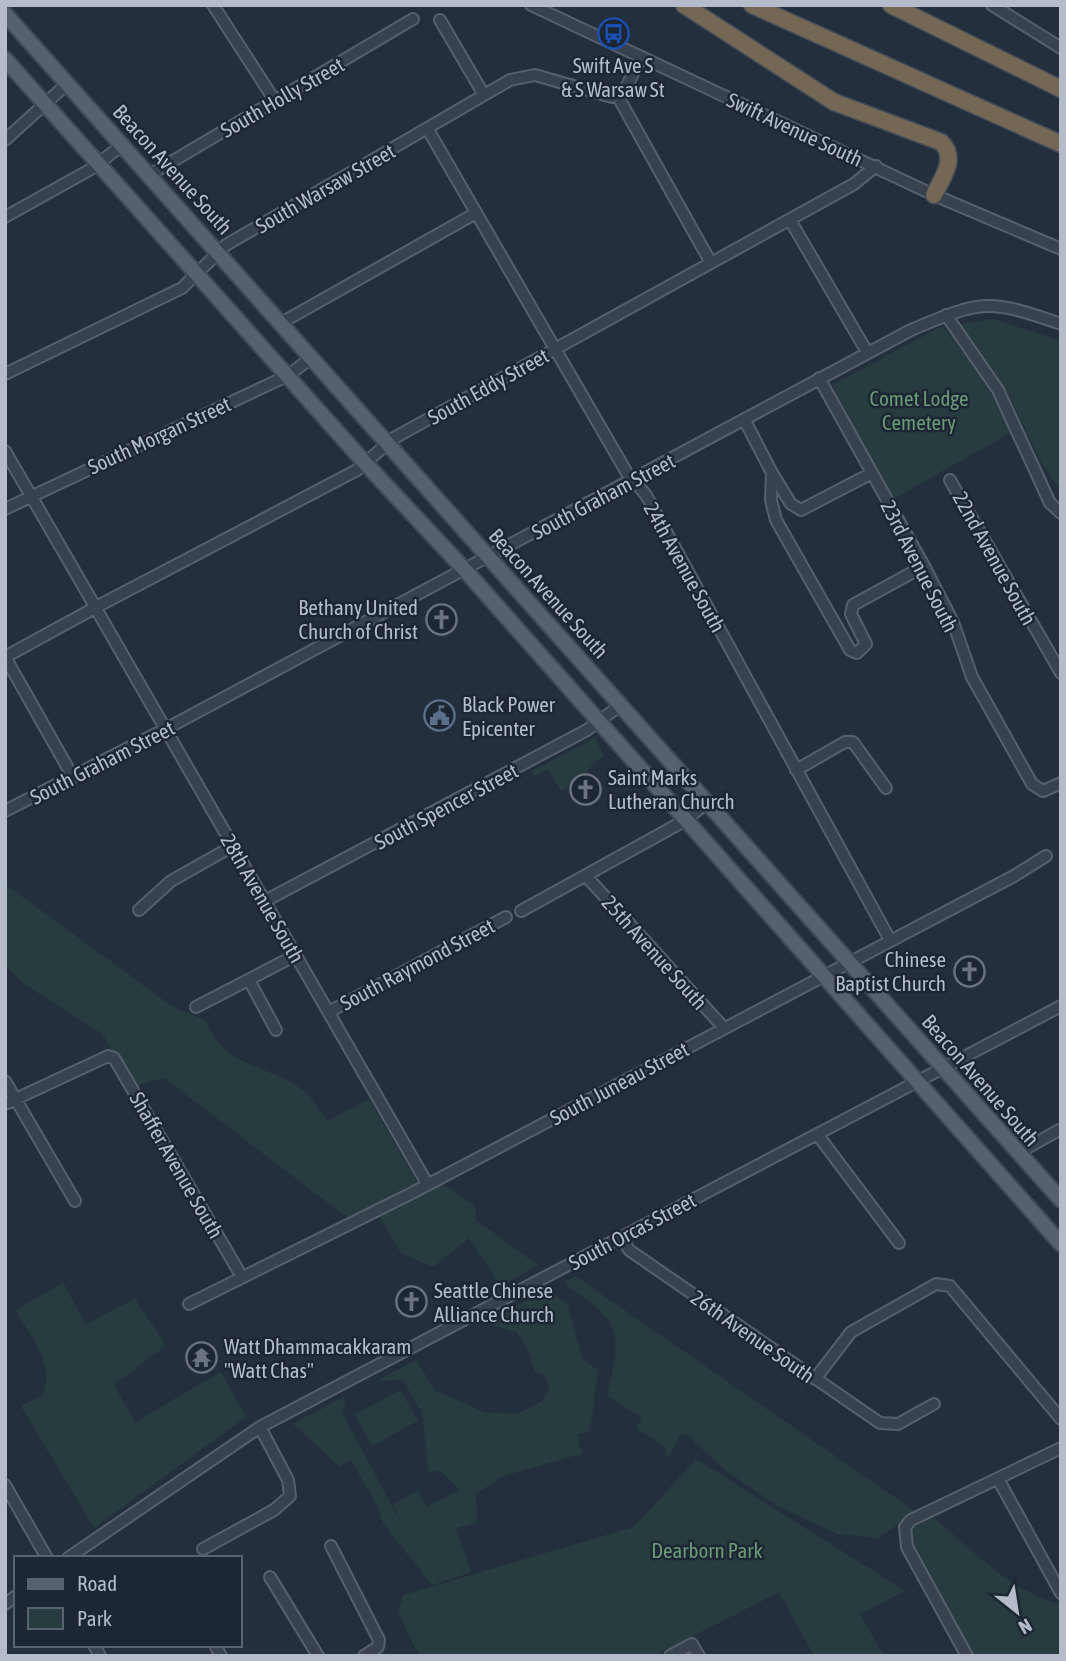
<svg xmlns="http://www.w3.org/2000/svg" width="1066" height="1661" viewBox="0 0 1066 1661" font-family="'Asap Condensed',sans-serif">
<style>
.green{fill:#263c3f}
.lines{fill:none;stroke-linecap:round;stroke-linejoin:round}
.minor-casing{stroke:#565f6c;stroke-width:14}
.major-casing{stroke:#414a57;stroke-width:18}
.highway-casing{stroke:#434c59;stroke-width:19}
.minor{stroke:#38414e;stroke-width:10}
.major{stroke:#56606e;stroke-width:14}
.highway{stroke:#746855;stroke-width:16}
.labels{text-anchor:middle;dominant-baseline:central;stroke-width:5;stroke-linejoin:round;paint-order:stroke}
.poi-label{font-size:21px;fill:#b4bcc9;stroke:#1d2633;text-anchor:start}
.street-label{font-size:21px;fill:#b4bcc9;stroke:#1d2633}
.park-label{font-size:21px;fill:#6b9a76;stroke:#1d2633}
</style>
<rect width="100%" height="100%" fill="#242f3e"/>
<path class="green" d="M994,319L1061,341V492L1042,464L1007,391L961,324Z
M942,326L978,371L1012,432L892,500L832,385Z
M595,738L604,756L594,762L583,778L561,791L548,769L534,776L531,771Z
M5,884L173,1007L206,1021C224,1069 270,1064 304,1091C313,1099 321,1112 328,1121L369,1099L417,1182L349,1219L164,1078L137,1085L102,1034L26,985L5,966Z
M441,1182L475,1206L476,1220L538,1265L501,1286L469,1238L433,1267L401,1253L378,1214Z
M575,1276L916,1512L878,1538L837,1534L776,1505L725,1470L686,1434L680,1435L667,1459L665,1448L636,1427L642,1418L607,1396C612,1371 624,1339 606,1317C595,1303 576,1294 564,1282Z
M63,1283L86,1324L135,1299L166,1345L114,1385L135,1422L221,1372L246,1417L94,1528L21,1406L43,1395C54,1361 32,1338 15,1310Z
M548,1289L568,1305L582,1359L598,1370L590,1431L578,1434L579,1446L584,1453L504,1476L476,1494L477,1523L456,1528L471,1572L432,1585L383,1523L378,1507L351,1460L339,1466L293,1424L343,1397L346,1403L342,1412L400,1521L393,1504L418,1491L427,1507L460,1490L441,1471L428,1472L422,1408L419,1409L403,1380L376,1381L416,1360L435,1390L484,1412L517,1414L541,1402L550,1389L544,1375L535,1372L527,1348L516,1332L485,1323Z
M401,1390L418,1421L372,1446L355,1414Z
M696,1459L905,1591L860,1614L884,1656H814L779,1592L654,1656H419L398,1613L403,1595L634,1527Z
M930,1514C963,1542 1018,1599 1061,1603V1656H973L907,1534L913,1522Z"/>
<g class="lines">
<defs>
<path id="minor" d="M213,5L275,101
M531,5L934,195L1061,249
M992,5L1061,48
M440,20L484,95
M617,95L711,263
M427,128L627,473L646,495L890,940
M5,140L68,83
M151,174L413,19
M5,217L93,168L123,144
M790,220L867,352
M946,315L998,390L1050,503L1061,513
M281,323L476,213
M5,374L182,288L226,245L510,80L535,75L612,97L626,88L641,57
M819,378L924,566L953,622L972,677L1032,784L1043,791L1061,783
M744,419L772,473L771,500L776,520L850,650L857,653L866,644L851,614L853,605L924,566
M5,451L93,603
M772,473L791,504L801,510L872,473
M950,480L1061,673
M5,509L289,375L311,358
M100,605L357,470L394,438L854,184L876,166
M98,612L428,1185
M796,770L845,742H853L886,788
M73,777L5,657L91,610
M5,811L175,724L911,330C982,300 987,298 1061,324
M586,876L724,1028
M265,901L587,730L622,704
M139,910L171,881L233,846
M521,911L684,821L709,801
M249,980L276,1030
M196,1007L296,955
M329,1012L506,917
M5,1081L75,1201
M5,1104L108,1056L114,1058L242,1277
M817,1134L899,1243
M1018,1153L1061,1129
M622,1237L629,1250L880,1423L898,1424L934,1404
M189,1304L410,1194L1014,876L1046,856
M815,1379L851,1332L936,1284L950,1286L1061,1419
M998,1479L1061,1593
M5,1485L47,1558
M331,1546L379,1640L378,1647L364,1656
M203,1549L274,1510L290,1496L288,1480L260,1427
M68,1558L260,1427L1061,1006
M270,1577L318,1656
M5,1604L16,1596
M94,1645L100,1656
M215,1645L221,1656
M670,1656L692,1644L699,1656
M967,1656L907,1547L905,1527L911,1520L1061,1448"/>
<path id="major" d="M5,14L1061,1200
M5,59L365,463L465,570L1061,1244"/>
<path id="highway" d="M684,5L834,102L941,142C958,158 942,178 934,195
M752,5L1061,144
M891,5L1061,89"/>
</defs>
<use href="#minor" class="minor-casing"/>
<use href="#major" class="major-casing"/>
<use href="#highway" class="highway-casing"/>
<use href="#minor" class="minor"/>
<use href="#major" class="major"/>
<use href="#highway" class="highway"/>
</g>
<defs>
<symbol id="bus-ring" viewBox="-11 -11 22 22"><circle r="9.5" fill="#1d2633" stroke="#1a4fb4" stroke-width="1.5"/><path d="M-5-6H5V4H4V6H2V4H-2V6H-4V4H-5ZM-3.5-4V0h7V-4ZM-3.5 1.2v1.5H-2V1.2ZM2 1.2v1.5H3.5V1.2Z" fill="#1a4fb4"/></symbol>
<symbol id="church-ring" viewBox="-11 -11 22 22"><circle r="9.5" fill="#1d2633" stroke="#6b7280" stroke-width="1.5"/><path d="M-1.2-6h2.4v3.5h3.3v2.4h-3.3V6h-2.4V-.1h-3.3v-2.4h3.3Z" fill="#6b7280"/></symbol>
<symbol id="civic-ring" viewBox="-11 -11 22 22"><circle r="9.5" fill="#1d2633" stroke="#5c6f8a" stroke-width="1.5"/><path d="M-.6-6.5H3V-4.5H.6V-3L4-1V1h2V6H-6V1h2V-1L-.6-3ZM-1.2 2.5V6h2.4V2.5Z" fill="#5c6f8a"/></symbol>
<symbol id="temple-ring" viewBox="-11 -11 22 22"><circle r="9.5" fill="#1d2633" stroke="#6b7280" stroke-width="1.5"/><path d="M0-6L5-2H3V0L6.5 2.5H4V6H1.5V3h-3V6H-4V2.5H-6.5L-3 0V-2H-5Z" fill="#6b7280"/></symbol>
</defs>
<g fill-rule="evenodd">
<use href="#bus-ring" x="596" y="16" width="35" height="35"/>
<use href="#church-ring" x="424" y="602" width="35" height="35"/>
<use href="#civic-ring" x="422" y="698" width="35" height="35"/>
<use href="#church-ring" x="568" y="772" width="35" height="35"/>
<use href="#church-ring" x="952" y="954" width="35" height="35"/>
<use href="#church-ring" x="394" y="1284" width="35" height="35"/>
<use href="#temple-ring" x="184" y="1340" width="35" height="35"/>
</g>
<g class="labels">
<g class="poi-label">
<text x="613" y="65" text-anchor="middle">Swift Ave S<tspan x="613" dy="24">&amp; S Warsaw St</tspan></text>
<text x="418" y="607" text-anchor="end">Bethany United<tspan x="418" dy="24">Church of Christ</tspan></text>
<text x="462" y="704">Black Power<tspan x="462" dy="24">Epicenter</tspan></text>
<text x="608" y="777">Saint Marks<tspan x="608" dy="24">Lutheran Church</tspan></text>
<text x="946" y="959" text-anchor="end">Chinese<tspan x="946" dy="24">Baptist Church</tspan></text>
<text x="434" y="1290">Seattle Chinese<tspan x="434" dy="24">Alliance Church</tspan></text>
<text x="224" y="1346">Watt Dhammacakkaram<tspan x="224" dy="24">"Watt Chas"</tspan></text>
</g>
<g class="street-label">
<text transform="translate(282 97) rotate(-30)">South Holly Street</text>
<text transform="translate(795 129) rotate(25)">Swift Avenue South</text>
<text transform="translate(173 169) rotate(48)">Beacon Avenue South</text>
<text transform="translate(325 188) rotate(-30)">South Warsaw Street</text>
<text transform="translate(488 386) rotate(-29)">South Eddy Street</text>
<text transform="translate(159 435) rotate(-25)">South Morgan Street</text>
<text transform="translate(603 496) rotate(-28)">South Graham Street</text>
<text transform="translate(995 558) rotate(61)">22nd Avenue South</text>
<text transform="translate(920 566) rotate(63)">23rd Avenue South</text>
<text transform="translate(685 567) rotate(61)">24th Avenue South</text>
<text transform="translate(549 593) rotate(48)">Beacon Avenue South</text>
<text transform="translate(102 762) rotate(-27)">South Graham Street</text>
<text transform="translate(446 806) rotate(-28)">South Spencer Street</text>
<text transform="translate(263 898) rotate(60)">28th Avenue South</text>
<text transform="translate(655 952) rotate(48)">25th Avenue South</text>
<text transform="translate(417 964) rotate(-28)">South Raymond Street</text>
<text transform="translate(981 1080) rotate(49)">Beacon Avenue South</text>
<text transform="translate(619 1083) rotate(-28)">South Juneau Street</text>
<text transform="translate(177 1165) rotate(60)">Shaffer Avenue South</text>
<text transform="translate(632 1231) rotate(-28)">South Orcas Street</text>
<text transform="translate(753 1336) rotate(35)">26th Avenue South</text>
</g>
<g class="park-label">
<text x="919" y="398">Comet Lodge<tspan x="919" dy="24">Cemetery</tspan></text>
<text x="707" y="1550">Dearborn Park</text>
</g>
</g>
<rect width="1066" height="1661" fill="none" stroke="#b4bcc9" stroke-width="14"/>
<rect x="14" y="1556" width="228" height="91" fill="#1d2633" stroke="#59626f" stroke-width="2"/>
<rect x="28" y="1579" width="35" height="10" fill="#56606e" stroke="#59626f" stroke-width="2"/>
<text x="77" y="1591" font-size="21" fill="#b4bcc9">Road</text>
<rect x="28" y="1608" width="35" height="21" fill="#263c3f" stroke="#59626f" stroke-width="2"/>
<text x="77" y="1626" font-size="21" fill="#b4bcc9">Park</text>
<g transform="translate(1017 1612) rotate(150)" stroke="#1d2633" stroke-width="5" paint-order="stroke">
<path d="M0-5L12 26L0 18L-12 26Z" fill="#b4bcc9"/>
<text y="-10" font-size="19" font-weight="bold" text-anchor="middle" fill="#b4bcc9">N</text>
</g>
</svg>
